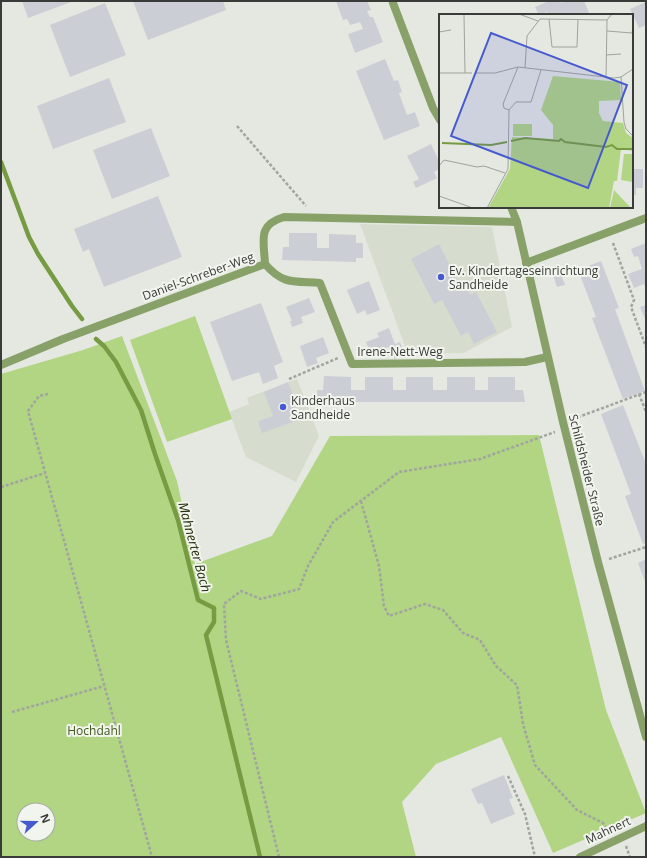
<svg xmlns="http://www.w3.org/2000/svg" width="647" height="858" viewBox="0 0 647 858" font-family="'Open Sans',sans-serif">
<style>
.built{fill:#d6ddcf}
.green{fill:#b1d582;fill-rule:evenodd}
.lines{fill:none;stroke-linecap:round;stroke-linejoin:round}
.stream{stroke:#779b42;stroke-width:4.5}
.building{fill:#ccced5}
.path{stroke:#a1a49f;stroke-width:2.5;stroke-dasharray:3 2;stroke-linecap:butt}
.street{stroke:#88a169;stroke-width:8}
.poi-dot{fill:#4759ce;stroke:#f2f5ee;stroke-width:1.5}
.labels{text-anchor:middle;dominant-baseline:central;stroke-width:4;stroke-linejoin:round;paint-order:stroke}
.poi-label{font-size:12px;fill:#393b38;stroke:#f2f5ee;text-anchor:start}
.street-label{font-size:12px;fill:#393b38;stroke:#f2f5ee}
.park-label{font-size:12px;fill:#425a1c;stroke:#f2f5ee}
.water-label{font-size:13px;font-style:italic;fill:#212f0a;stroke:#f2f5ee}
.inset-river{fill:none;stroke:#779b42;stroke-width:2}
.inset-road{fill:none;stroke:#a0a39d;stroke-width:1}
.view{fill:#4759ce;fill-opacity:0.15;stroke:#4759ce;stroke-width:2}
.inset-edge{fill:none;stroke:#393b38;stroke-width:2}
</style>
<rect width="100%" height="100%" fill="#e4e8e1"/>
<path class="built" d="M360,224L492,227L512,327L464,353L408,354Z
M297,379L319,436L296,482L246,457L229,412L249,404L247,398Z"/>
<path class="green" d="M195,316L232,419L167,442L130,340Z
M122,336L177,481L195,564L272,536L330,436L539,435L606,710L646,813L553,853L501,737L436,764L402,802L416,857H1V374L83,350ZM24,810H48V834H24Z"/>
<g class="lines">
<path class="stream" d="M1,162L29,237L38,254L72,306L82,319
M96,339L104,346L116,362L141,410L155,454L178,520L198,600L214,608V622L206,635L260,857"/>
</g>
<path class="building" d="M22,1H74L28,18Z
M133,1H223L226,10L148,40Z
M336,1H367L371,10L367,11L370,17H373L383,42L355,53L348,34L363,29L360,22L350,25L347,19L343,20Z
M549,1H560L561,3L566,1H584L590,15H548L547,12L539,15L535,7Z
M646,2V25L639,28L630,9Z
M105,3L126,55L70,77L50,25Z
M385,59L394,81L398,80L402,92L399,93L407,115L415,112L420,126L384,140L356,71Z
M109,78L126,122L53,149L37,106Z
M151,128L170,176L112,199L93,150Z
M431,144L440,163V169L434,172L437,178L416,188L413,182L419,179L407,156Z
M632,169H643V188H636V195H632Z
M158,196L182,257L104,287L89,249L83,252L74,229Z
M289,233H317V248H329V234L356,235V243H363V258H356V262L282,260L283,247H289Z
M646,243V290L644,284L634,288L628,274L642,269L638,256L634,257L631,249Z
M439,244L462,289L466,287L470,295L476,292L497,332L474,344L468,332L461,336L442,300L434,304L411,259Z
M601,261L619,308L615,309L645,391L623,399L592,318L596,317L578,270Z
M560,272L565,285L557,287L553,275Z
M369,281L380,310L367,315L365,310L357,314L347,290Z
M309,298L315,312L301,317L303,323L292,327L290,321H292L286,307Z
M261,303L283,362L274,366L278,378L263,384L259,372L232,381L210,322Z
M646,305V321L640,307Z
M389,328L395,344L400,342L405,354L394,359L389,347L371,354L366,342L379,337L377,333Z
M323,337L329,353L316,358L318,363L307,367L300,346Z
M324,376L351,377V390H365V377H393V390H406V377H433V390H447V377H475V390H488V377H515V390H523L525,402H317V390H323Z
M288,382L298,407L294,408L298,420L262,433L258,421L273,416L264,392Z
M623,405L646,464V543L643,544L625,496L631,494L601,414Z
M646,559V584L638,563Z
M504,775L513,798L509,799L515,814L491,824L482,803L478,804L471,789Z"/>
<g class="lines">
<path class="path" d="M237,126L306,206
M613,243L634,300L631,307L646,347
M289,379L338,358
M48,394L39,396L28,411L152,857
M639,394L646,412
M573,419L646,392
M1,487L45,473
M361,501L379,566L384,606L389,616L425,604L443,610L463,633L480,640L496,666L517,685L523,724L535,765L577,810L603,823L608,832
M609,559L646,547
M12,712L104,686
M508,776L525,814L535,857
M626,846L630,857
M279,857L226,640L224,604L241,591L261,599L299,589L308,566L333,522L399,472L480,459L555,432"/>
<path class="street" d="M393,3L433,108L440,120
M511,207L517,222L563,422L598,562L646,737
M526,263L646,218
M265,264C283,285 294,281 320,283L352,364L525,362L547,357
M1,365L63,339L265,264C264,240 257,225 284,217L517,222
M580,857L646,826"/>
</g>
<g class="poi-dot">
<circle cx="441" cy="277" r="4"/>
<circle cx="283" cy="407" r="4"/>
</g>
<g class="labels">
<g class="poi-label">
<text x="449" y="270">Ev. Kindertageseinrichtung<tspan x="449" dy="14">Sandheide</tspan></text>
<text x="291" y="400">Kinderhaus<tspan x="291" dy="14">Sandheide</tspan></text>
</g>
<g class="street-label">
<text transform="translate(198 276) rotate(-20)">Daniel-Schreber-Weg</text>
<text x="400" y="351">Irene-Nett-Weg</text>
<text transform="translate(587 470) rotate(76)">Schildsheider Straße</text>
<text transform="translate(608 830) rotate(-25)">Mahnert</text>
</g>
<g class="park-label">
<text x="94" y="730">Hochdahl</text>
</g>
<g class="water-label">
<text transform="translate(195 547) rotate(75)">Mahnerter Bach</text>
</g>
</g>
<g transform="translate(439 14)">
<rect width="194" height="194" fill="#e4e8e1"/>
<path d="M114,62L181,68L182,86L160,87V99L164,107L184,109L187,119L194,124V137L182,135L178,167H175L170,194H49L71,155L73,123L114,125V111L102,96ZM74,110H93V122H74ZM185,140H194V168L182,166ZM175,176L192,194H171Z" fill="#b1d582"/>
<path class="inset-river" d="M72,127L86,124L120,127L122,125L126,128L167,133L173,131L178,135H194M3,129L52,131L68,128"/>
<path class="inset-road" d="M80,0L99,7M175,0H188M25,1L26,59M110,5L113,33H138L139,5M168,17L193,19L194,13M0,18L12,16M167,41L182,40M86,54L88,22L101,5L168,6L173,0M0,59H33M37,59H56L79,53L175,64L182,63L194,55M182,63L185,108L187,115L194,122M167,64L168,6M70,96L77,88H92L102,56M0,152L5,146L38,153L45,152L66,159M0,182L34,194M48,194L69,155L70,96L65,94L64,90L79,53"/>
<path class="view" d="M52,19L188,71L149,174L12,122Z"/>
<rect width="194" height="194" class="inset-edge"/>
</g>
<rect width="647" height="858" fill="none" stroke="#393b38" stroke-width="4"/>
<g transform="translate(36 822) rotate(69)"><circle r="19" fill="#f2f5ee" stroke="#a8aba5"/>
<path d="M0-3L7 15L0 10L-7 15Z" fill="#4759ce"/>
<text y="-6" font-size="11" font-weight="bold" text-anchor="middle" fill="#393b38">N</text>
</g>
</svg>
